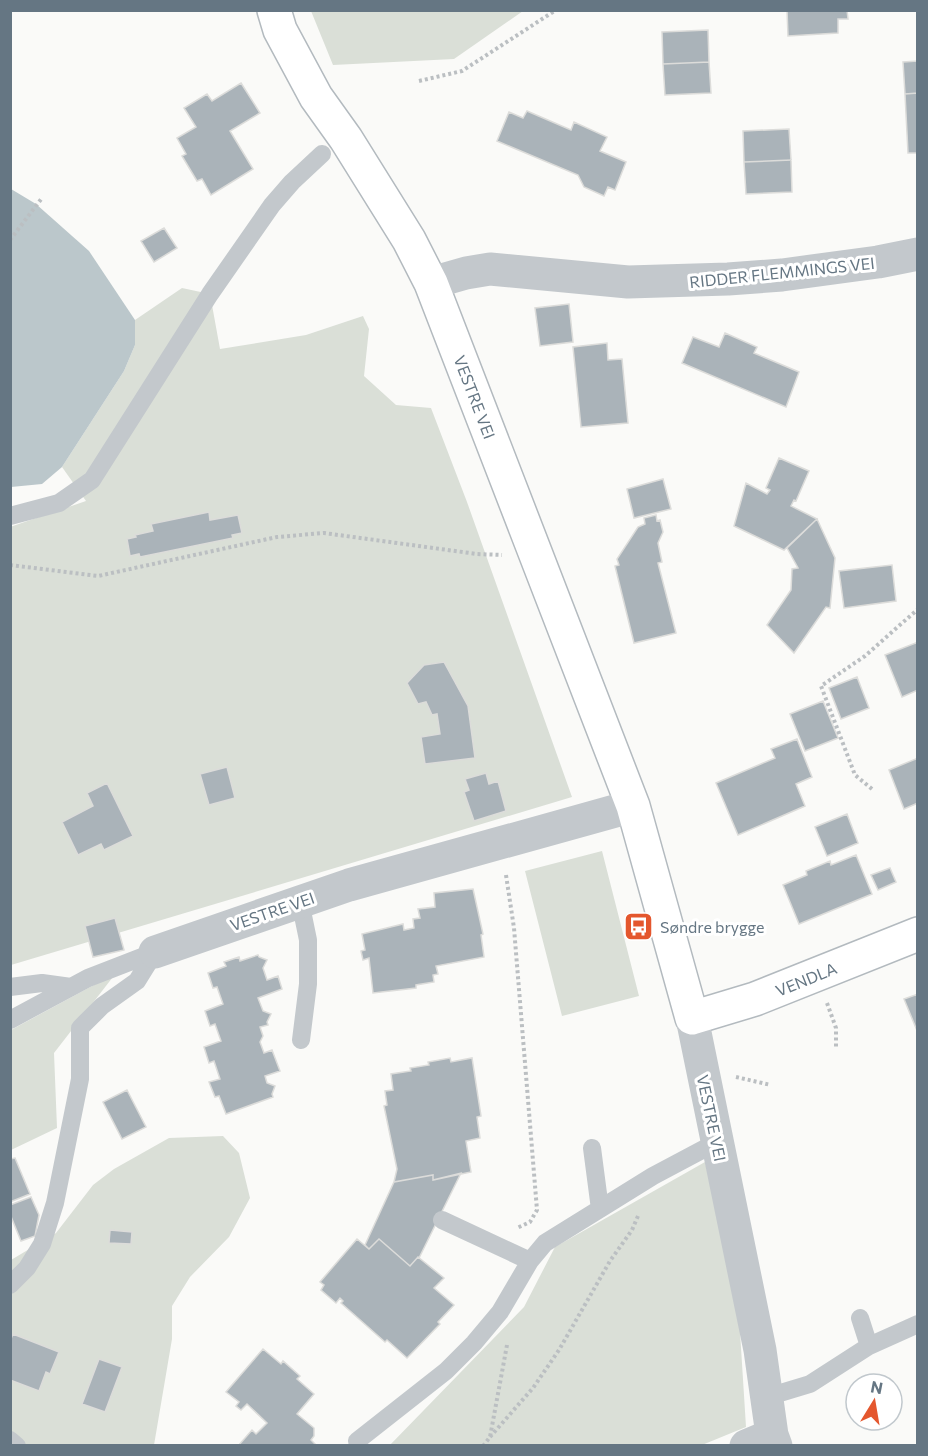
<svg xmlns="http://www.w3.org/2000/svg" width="928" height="1456" viewBox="0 0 928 1456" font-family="Commissioner,sans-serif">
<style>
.green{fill:#dadfd7}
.water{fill:#bbc7cb}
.building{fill:#aab3b9;stroke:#dcdcda;stroke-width:1.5}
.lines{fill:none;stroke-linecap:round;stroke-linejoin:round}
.secondary-casing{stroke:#b3babf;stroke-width:36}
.path{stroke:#bbbfc2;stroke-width:4;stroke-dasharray:3 3;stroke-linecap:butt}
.lane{stroke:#c3c8cc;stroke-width:18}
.street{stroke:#c3c8cc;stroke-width:33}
.secondary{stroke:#fff;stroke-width:33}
.labels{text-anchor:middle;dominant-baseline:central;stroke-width:6;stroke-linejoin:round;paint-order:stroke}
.street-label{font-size:16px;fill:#657683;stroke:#fff}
.poi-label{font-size:16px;fill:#657683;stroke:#fff;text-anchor:start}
</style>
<rect width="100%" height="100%" fill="#fafaf8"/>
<path class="green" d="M311,11H523L454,59L333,65Z
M182,288L210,294L220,349L306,335L363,316L369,329L364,376L396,405L431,408L467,502L572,797L11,965L10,527L86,501L62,467L124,371L135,345V320Z
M602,851L639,996L562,1016L525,871Z
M116,973L54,1053L57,1128L11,1150V1030Z
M223,1136L239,1153L250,1198L229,1237L190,1277L172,1306V1339L154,1445L11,1446V1260L56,1233L93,1185L114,1169L169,1138Z
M705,1162L738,1300L746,1427L702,1445L389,1446L524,1307L555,1247Z"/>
<path class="water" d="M11,189L36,204L89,251L135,320V345L124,371L62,467L42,484L11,487Z"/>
<path class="building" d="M787,10H847L848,19H838V33L788,36Z
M708,30L709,62L663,64L662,32Z
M918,61V93L905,94L903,62Z
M709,62L711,93L665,95L663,64Z
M241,83L260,113L230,131L253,169L211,195L202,179L197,181L182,156L186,154L177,138L196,127L184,108L207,94L212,101Z
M918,93V153H908L905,94Z
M527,111L571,130L574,122L607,137L600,151L626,162L615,190L608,187L604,196L584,187L578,175L497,141L509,112L523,118Z
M789,129L791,160L744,162L743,131Z
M791,160L792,192L746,194L744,162Z
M164,228L177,248L154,262L141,241Z
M569,304L573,342L540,346L535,308Z
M725,333L757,347L754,353L799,372L786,407L682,363L693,337L719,347Z
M607,343L608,360L622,359L628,423L581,427L573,347Z
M779,458L809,471L796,501L794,500L791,506L817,519L784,550L734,526L746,483L767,494L770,490L766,488Z
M663,479L671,509L634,518L627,489Z
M209,512L210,520L238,515L242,533L232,535L233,538L140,557L139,554L130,556L127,539L136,537L135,535L153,531L151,524Z
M656,515L657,521L660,520L663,532L658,543L662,562L658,563L676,633L634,643L615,566L619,565L617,559L638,527L645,524L644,518Z
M817,519L835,558L830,608L826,607L794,653L767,625L791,590L792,569L798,568L787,548Z
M892,565L896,601L844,608L839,571Z
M918,642V690L902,697L885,655Z
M444,662L468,706L475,758L425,764L421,737L440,734L437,714L432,715L426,702L418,704L407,683L424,665Z
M857,677L869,708L841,719L829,688Z
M823,701L838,738L805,751L790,714Z
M797,739L812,777L796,784L805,806L738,835L716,783L775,758L771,749Z
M918,758V803L904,809L889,770Z
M227,767L235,798L209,805L200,774Z
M486,773L489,784L498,781L506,811L474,821L464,792L469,790L465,779Z
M107,783L133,836L104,850L101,844L78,855L62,822L93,806L87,793Z
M847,814L858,843L827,856L815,827Z
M856,855L872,894L799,924L783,885L807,875L806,871L830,861L831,865Z
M890,868L896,882L878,890L871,875Z
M473,889L483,934L481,935L484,957L436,966L438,974L433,975L434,982L416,985V988L373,993L369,958L363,960L361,951L365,950L362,934L403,924L404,930L414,928L413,919L420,918L418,909L435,907L434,893Z
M115,918L124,950L93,957L85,926Z
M258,955L259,957L267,960L263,968L267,980L278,976L282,989L258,998L263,1011L271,1014L267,1022L268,1025L260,1027L263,1036L260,1042L264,1053L272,1050L280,1071L265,1076L267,1083L275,1086L272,1094L273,1097L226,1114L219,1096L215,1097L209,1082L220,1079L214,1061L209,1063L204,1047L221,1041L215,1024L210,1026L205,1011L223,1004L217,987L213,988L208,973L226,966L224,962L239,957L240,961Z
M918,994V1033L904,999Z
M450,1058L451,1062L472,1058L481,1116L477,1117L480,1138L466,1141L471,1172L433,1180V1175L394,1182L397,1169L384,1106L387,1105L385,1091L393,1090L391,1074L411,1071L410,1068L429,1065L428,1062Z
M127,1090L146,1127L122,1139L103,1102Z
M15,1158L30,1194L10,1202V1159Z
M461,1173L419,1258L418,1257L410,1266L379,1239L369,1249L365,1245L394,1182L433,1175V1180Z
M31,1197L39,1215L35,1236L21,1241L10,1214V1205Z
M110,1230L132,1232L131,1244L109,1243Z
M357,1239L369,1249L379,1239L410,1266L418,1257L444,1278L434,1288L454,1305L438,1322L440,1324L407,1358L387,1340L385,1342L341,1303L343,1301L340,1298L336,1303L321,1290L324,1285L320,1282Z
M13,1334L59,1352L50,1374L46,1372L39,1391L10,1380V1341Z
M263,1349L281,1364L283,1361L300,1376L297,1379L314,1394L297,1414L314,1428V1436L311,1440L317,1446H238L252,1430L256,1434L267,1423L247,1404L241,1410L236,1406L239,1402L226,1392Z
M99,1359L122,1367L105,1412L82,1404Z"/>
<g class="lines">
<defs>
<path id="secondary" d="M274,10L280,30L316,97L346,139L409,240L431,283L633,806L692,1018L755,999L918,934"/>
</defs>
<use href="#secondary" class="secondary-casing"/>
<path class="path" d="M419,81L462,71L556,10
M10,240L42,198
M10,565L98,576L277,537L324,533L477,554L502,555
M872,789L855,775L821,686L865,656L918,609
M506,875L514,928L537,1210L530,1222L517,1228
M827,1003L836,1028V1049
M736,1077L771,1085
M490,1437L533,1388L559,1350L610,1261L632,1230L638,1216
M483,1446L490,1437L507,1345"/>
<path class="lane" d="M10,516L59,503L92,480L210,294L272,205L292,182L322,154
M300,901L308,940V984L301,1040
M10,987L42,983L71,987
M10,1020L88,978L155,952
M592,1148L600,1209
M442,1220L530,1261
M10,1285L27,1268L42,1244L55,1203L80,1079V1028L102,1006L137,981L155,952
M860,1318L869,1346
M767,1397L810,1384L869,1346L918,1324
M10,1440L17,1446
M357,1441L446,1371L474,1343L500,1312L530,1261L545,1243L653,1176L717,1142"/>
<path class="street" d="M431,283L466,273L490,269L628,282L728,279L782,275L878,262L918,254
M155,952L349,885L633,806
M692,1018L760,1350L772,1435L776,1446
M746,1446L772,1435"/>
<use href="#secondary" class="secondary"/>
</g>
<defs>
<symbol id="bus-square" viewBox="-11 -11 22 22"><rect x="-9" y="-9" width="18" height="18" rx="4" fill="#e4572e" stroke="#fff"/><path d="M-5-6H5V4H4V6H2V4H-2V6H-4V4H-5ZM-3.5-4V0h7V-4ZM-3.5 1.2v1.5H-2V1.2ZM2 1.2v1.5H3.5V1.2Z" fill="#fff"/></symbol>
</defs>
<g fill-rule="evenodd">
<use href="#bus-square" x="622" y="910" width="33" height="33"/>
</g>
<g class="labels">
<g class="street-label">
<text transform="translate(782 272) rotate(-6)">RIDDER FLEMMINGS VEI</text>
<text transform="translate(475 397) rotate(69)">VESTRE VEI</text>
<text transform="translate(272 911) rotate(-19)">VESTRE VEI</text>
<text transform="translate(806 979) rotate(-22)">VENDLA</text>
<text transform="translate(712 1118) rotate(78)">VESTRE VEI</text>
</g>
<g class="poi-label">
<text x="660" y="926">Søndre brygge</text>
</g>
</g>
<rect width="928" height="1456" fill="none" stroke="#657683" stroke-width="24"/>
<g transform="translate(874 1402) rotate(11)"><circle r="28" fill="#ffffff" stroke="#c1c8cd" stroke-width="1.5"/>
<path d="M0-4.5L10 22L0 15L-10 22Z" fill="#e4572e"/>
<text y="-9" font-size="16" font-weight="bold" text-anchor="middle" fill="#657683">N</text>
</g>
</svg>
